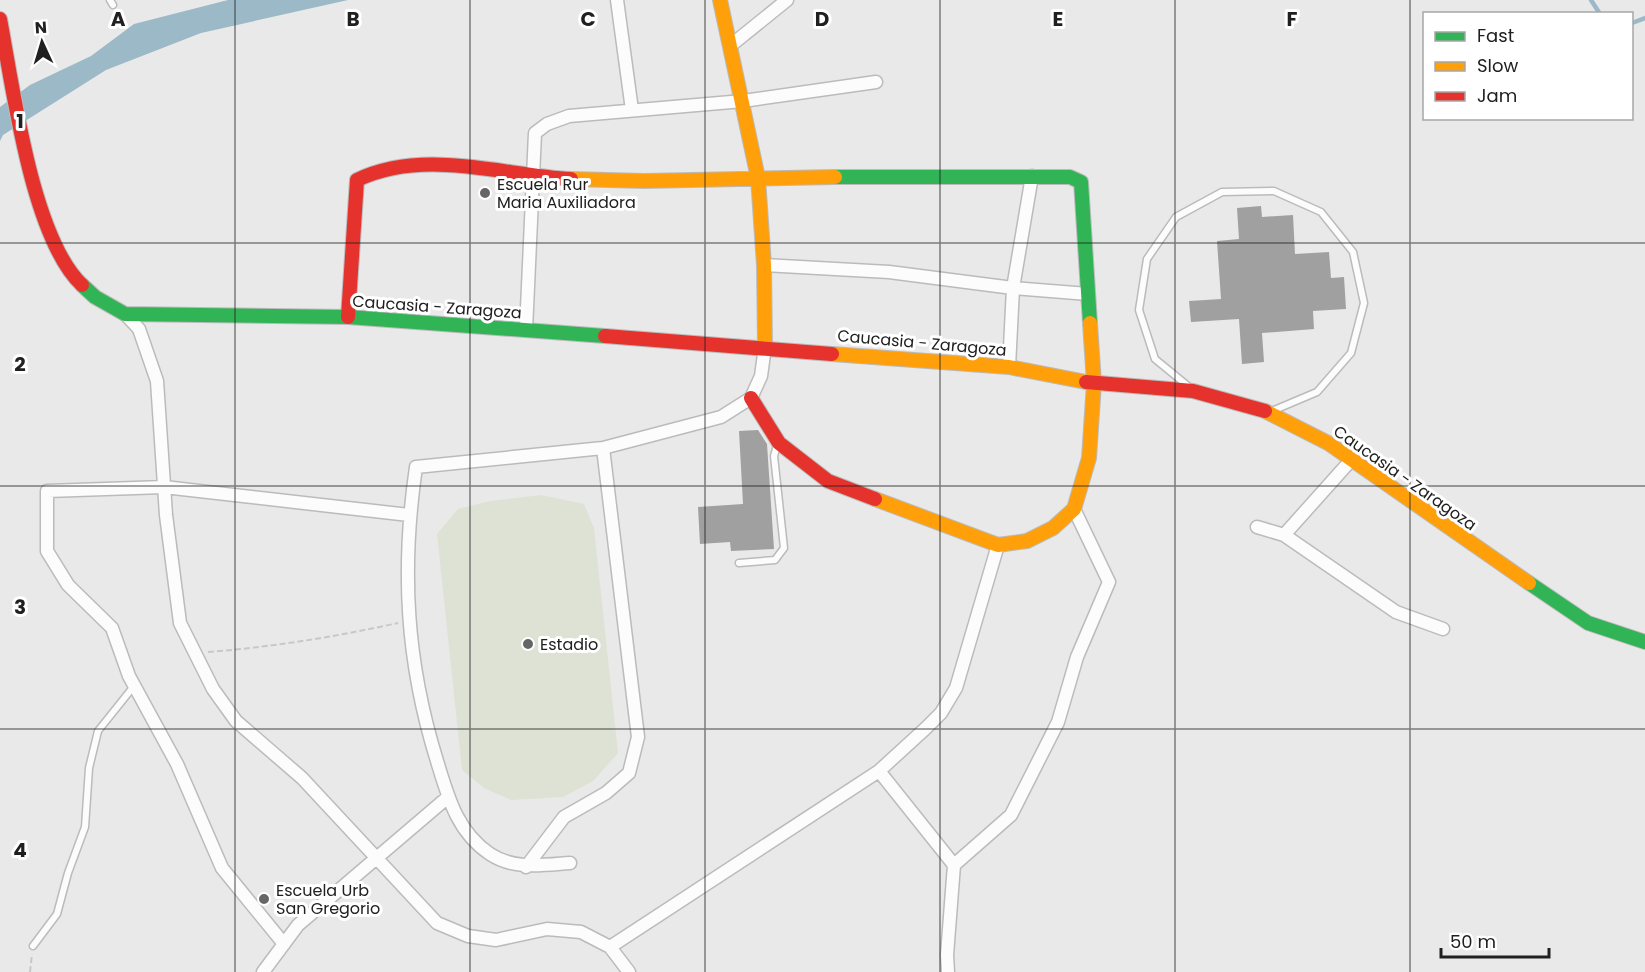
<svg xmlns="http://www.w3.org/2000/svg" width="1645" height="972" viewBox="0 0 1645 972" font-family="Poppins,sans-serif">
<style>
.green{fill:#dde2d4}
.water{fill:#9bb9c7}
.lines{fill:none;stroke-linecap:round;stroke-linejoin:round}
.stream{stroke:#9bb9c7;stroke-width:4.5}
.building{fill:#a0a0a1}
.lane-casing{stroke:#bbb;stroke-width:9}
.street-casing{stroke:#bbb;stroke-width:15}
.fast-casing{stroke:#bbb;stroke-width:16}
.slow-casing{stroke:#bbb;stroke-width:16}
.jam-casing{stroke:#bbb;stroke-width:16}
.path{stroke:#c8c8c9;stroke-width:2;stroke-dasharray:6 3;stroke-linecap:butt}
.lane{stroke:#fcfcfc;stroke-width:6}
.street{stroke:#fcfcfc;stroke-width:12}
.fast{stroke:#30b455;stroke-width:14}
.slow{stroke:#ff9f0a;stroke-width:14}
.jam{stroke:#e5322d;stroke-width:14}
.grid{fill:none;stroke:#202020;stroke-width:1.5;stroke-opacity:0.55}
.poi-dot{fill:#666;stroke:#fff;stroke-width:2}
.labels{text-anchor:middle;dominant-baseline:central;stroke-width:6;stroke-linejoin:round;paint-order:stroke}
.poi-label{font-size:16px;fill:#202020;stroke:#fff;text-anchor:start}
.street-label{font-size:16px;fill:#202020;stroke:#fff}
.grid-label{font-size:20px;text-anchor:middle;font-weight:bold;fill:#202020;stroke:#fff;stroke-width:6;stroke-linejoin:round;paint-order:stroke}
</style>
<rect width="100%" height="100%" fill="#e9e9e9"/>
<path class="green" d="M541,495L584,504L594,528L618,753L593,781L563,797L511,800L484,788L462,770L437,534L458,509L490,501Z"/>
<path class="water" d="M228,0H348L201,33L106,70L3,135L0,141V107L30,85L91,56L134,24Z"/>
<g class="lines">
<path class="stream" d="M1591,0L1600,14
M1632,23L1645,18"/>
</g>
<path class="building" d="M1261,206L1262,217L1293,215L1295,254L1329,252L1331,278L1344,277L1346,309L1313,311L1314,329L1262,333L1264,362L1242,364L1239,319L1191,322L1189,301L1221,299L1217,241L1239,239L1237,208Z
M758,430L767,444L774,549L731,551L730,542L700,544L698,507L743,504L739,431Z"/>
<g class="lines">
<defs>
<path id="lane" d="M110,0L113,5
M1188,386L1155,359L1139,310L1147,259L1176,217L1222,192L1274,191L1321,212L1353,252L1364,303L1351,353L1317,392L1272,411
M739,563L775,560L784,548L774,456L777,445
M33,946L57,914L68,873L85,827L89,768L98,731L134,686"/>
<path id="street" d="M617,0L632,110
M730,46L787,0
M764,265L889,272L1013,288L1088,294
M125,314L139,329L157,381L166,515L180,623L213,689L236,721L302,778L437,923L468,936L496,940L547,929L581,932L610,947L629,972
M526,330L535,133L547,124L569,116L743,101L876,82
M1009,367L1013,288L1032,176
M1257,527L1284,535L1396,612L1443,629
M1284,535L1352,459
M879,771L954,865
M570,863C543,865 514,870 490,854C457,832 448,797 437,761C406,661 401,570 416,467L603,448L721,417L751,398L761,376L765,347
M526,867L564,817L606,793L629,773L638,737L603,448
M284,944L222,868L177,764L129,676L112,628L68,585L47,551V491L164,487L409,515
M610,947L879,771L926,728L941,713L956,688L998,545
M263,972L298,925L448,797
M948,972L947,955L954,865L1011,815L1058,722L1077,657L1109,582L1074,509"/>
<path id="fast" d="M835,177H1070L1081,182L1090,323
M82,285L95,297L125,314L348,317L605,336
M1529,583L1588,623L1645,642"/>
<path id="slow" d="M720,0L758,178L764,265L765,347
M571,179L644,181L835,177
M832,354L1009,367L1086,382
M1265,411L1328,443L1529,583
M875,499L998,545L1027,541L1053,528L1074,509L1089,458L1094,383L1090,323"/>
<path id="jam" d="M0,19C13,88 32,238 82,285
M348,317L357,180C424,148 500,175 571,179
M605,336L832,354
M1086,382L1193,391L1265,411
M751,398L779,443L828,481L875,499"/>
</defs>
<use href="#lane" class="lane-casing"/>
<use href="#street" class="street-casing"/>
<use href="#fast" class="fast-casing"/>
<use href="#slow" class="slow-casing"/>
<use href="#jam" class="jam-casing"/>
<path class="path" d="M208,652C272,647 334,637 398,623
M30,972L32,954"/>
<use href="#lane" class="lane"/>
<use href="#street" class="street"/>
<use href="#fast" class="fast"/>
<use href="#slow" class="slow"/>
<use href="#jam" class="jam"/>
</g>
<path class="grid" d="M235,0V972M470,0V972M705,0V972M940,0V972M1175,0V972M1410,0V972M0,243H1645M0,486H1645M0,729H1645"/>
<g class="poi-dot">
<circle cx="485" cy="193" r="6"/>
<circle cx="528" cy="644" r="6"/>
<circle cx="264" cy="899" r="6"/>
</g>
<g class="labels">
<g class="poi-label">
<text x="497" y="184">Escuela Rur<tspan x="497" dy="18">Maria Auxiliadora</tspan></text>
<text x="540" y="644">Estadio</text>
<text x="276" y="890">Escuela Urb<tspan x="276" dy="18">San Gregorio</tspan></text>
</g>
<g class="street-label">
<text transform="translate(437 307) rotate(4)">Caucasia - Zaragoza</text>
<text transform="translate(922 343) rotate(5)">Caucasia - Zaragoza</text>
<text transform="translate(1405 478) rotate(35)">Caucasia - Zaragoza</text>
</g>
</g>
<g class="grid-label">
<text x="118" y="26">A</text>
<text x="353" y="26">B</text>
<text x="588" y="26">C</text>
<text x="822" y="26">D</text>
<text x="1058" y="26">E</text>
<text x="1292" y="26">F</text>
<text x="20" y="128">1</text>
<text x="20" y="371">2</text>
<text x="20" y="614">3</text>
<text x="20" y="857">4</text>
</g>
<rect x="1423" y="12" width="210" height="108" fill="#ffffff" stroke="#a6a6a6" stroke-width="1.5"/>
<rect x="1435" y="32" width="30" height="9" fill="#30b455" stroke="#a6a6a6" stroke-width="1.5"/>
<text x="1477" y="42" font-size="18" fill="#202020">Fast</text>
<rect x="1435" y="62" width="30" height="9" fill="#ff9f0a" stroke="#a6a6a6" stroke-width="1.5"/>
<text x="1477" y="72" font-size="18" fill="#202020">Slow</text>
<rect x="1435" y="92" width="30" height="9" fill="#e5322d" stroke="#a6a6a6" stroke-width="1.5"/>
<text x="1477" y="102" font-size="18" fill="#202020">Jam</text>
<g transform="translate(42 42) rotate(356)" stroke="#ffffff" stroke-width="4.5" paint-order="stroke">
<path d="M0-4.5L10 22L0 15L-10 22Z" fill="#202020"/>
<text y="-9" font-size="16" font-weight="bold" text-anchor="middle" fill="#202020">N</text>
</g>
<path d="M1441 948v9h108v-9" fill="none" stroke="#202020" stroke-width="3"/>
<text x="1450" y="948" font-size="18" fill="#202020" stroke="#ffffff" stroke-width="4.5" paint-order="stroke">50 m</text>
</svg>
